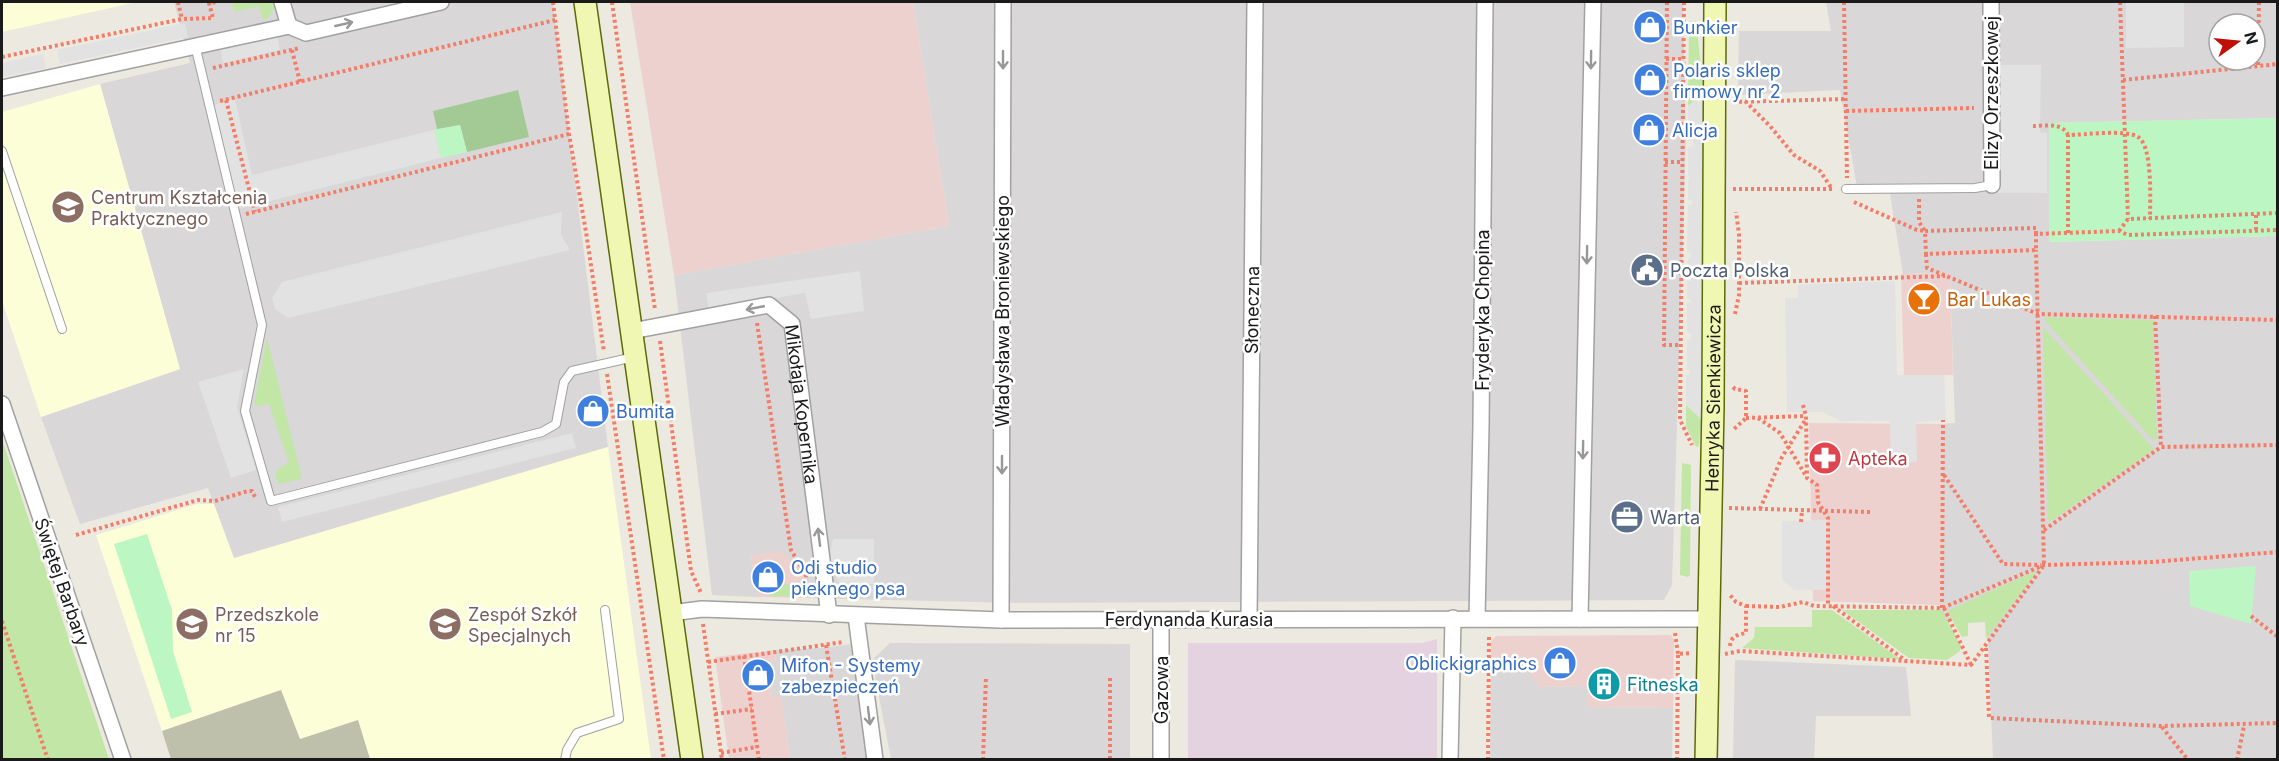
<svg xmlns="http://www.w3.org/2000/svg" width="2279" height="761" viewBox="0 0 2279 761" font-family="Inter,sans-serif">
<style>
.residential{fill:#d9d7d7;fill-rule:evenodd}
.commercial{fill:#edd1cf}
.industrial{fill:#e5d2e1}
.education{fill:#fcfed7}
.construction{fill:#bfc0ac}
.grass{fill:#c2e6a6}
.forest{fill:#a3ca95}
.park{fill:#bcf7c3}
.parking{fill:#e2e2e2}
.lines{fill:none;stroke-linecap:round;stroke-linejoin:round}
.lane-casing{stroke:#a1a1a1;stroke-width:10}
.street-casing{stroke:#a1a1a1;stroke-width:18}
.secondary-casing{stroke:#5c6b08;stroke-width:24}
.path{stroke:#f57d68;stroke-width:4;stroke-dasharray:3 3;stroke-linecap:butt}
.lane{stroke:#fff;stroke-width:8}
.street{stroke:#fff;stroke-width:15}
.secondary{stroke:#f0f7b3;stroke-width:21}
.oneway{stroke:#989898}
.labels{text-anchor:middle;dominant-baseline:central;stroke-width:5;stroke-linejoin:round;paint-order:stroke}
.shop-label{font-size:18px;fill:#366cbe;stroke:#fff;text-anchor:start}
.street-label{font-size:18px;fill:#1a1a1a;stroke:#fff}
.education-label{font-size:18px;fill:#785e54;stroke:#fff;text-anchor:start}
.service-label{font-size:18px;fill:#4e5e75;stroke:#fff;text-anchor:start}
.food-label{font-size:18px;fill:#c56008;stroke:#fff;text-anchor:start}
.health-label{font-size:18px;fill:#be3a42;stroke:#fff;text-anchor:start}
.culture-label{font-size:18px;fill:#0d838f;stroke:#fff;text-anchor:start}
</style>
<rect width="100%" height="100%" fill="#ece9e0"/>
<path class="residential" d="M174,2H553L608,447L234,559L208,488L80,524L41,417L180,369L100,84L190,63Z
M913,2H1683L1686,136L1672,585L1664,600L1023,603L803,598V579L751,555L757,597L712,595L674,275L949,226Z
M1826,2H2277V118L2049,123L2050,242L2277,236V759H1993L1987,618L1940,620L1942,424L1955,423L1950,273L1903,274L1890,194L1858,193L1840,90L1738,95L1739,31H1831ZM2219,24H2255V60H2219Z
M890,643L1130,644V759H891L872,660Z
M852,644L869,759H781L790,756L781,697L772,698L767,662L776,660L774,650L822,648Z
M1735,660L1906,667L1911,716H1816L1814,759H1733Z
M1491,662L1531,663V680H1537V687L1587,686V707L1673,708L1672,759L1490,760Z"/>
<path class="commercial" d="M630,2H913L949,226L674,275Z
M1950,273L1953,375L1904,376L1901,274Z
M1809,423L1942,424L1940,605L1813,601Z
M779,551L790,558L803,579V598L757,597L751,555Z
M1671,635L1674,640L1673,708L1587,707V686L1537,687V681L1531,680V663L1491,662V642L1496,636Z
M774,650L776,661L767,662L772,697L781,696L790,757L781,760L729,759L715,657Z"/>
<path class="industrial" d="M1437,639V759H1188V643H1422Z"/>
<path class="education" d="M2,2H137L2,32Z
M100,84L180,369L41,417L2,301V112Z
M608,447L651,759H370L358,720L300,740L281,690L162,731L96,535L197,504H214L234,558Z"/>
<path class="construction" d="M281,690L300,739L358,720L370,759H171L162,731Z"/>
<path class="grass" d="M232,2H274C275,9 271,17 263,20L259,6L234,12Z
M1692,21H1696L1704,93L1688,106L1689,22Z
M2045,317L2153,320L2157,439L2153,440L2046,322Z
M2043,327L2153,448L2152,451L2051,521L2048,520Z
M267,338L301,475L300,479L279,484C271,471 279,468 289,463L269,404L258,406L254,403Z
M1686,405L1701,419L1699,446L1696,447L1686,426Z
M2,439L109,759H2Z
M1682,463L1691,465L1690,575L1688,577L1680,575Z
M2038,570L1986,639L1985,622L1968,623V636L1962,637L1947,611Z
M803,582V597L769,596L768,587Z
M1812,610H1832L1900,659L1742,648L1754,638L1755,627H1812Z
M1842,610H1942L1961,646L1960,651L1947,660L1909,658Z"/>
<path class="forest" d="M518,90L529,137L467,152L460,125L437,129L433,111Z"/>
<path class="park" d="M2277,118V236L2049,242V123Z
M460,125L467,152L441,158L434,130Z
M147,534L172,610L173,651L192,712L171,719L114,544Z
M2256,566L2251,624L2190,606L2189,571Z"/>
<path class="parking" d="M2126,2H2184V47L2126,48Z
M185,23L188,37L60,64L57,50Z
M277,36L280,50L223,63L220,48Z
M43,54L46,68L2,77V63Z
M1998,65H2041L2040,132L2047,133V193H1998Z
M1704,93L1702,384L1701,419L1686,405V375H1689L1690,370H1687V340L1691,339V334L1687,333V303H1691V299H1687V281H1691V276H1687L1688,258H1691V253L1687,252L1688,205H1692V201L1688,200V180L1690,179L1688,175V147L1693,146V141H1688V106Z
M235,99L252,175L434,130L441,158L234,210L209,106Z
M562,212L561,235L570,250L288,318L275,309L272,298L282,282Z
M860,271L864,311L811,319L805,293L709,310L706,293Z
M1895,281L1897,375H1944L1946,420L1916,422L1917,462L1891,464L1890,421H1842L1822,412H1787L1785,298H1798V285Z
M244,369L237,407L256,470L231,478L198,382Z
M572,433L576,448L282,522L278,507Z
M1827,520V590H1794L1782,579V521Z
M833,539H874V584H840L833,570L830,553Z"/>
<g class="lines">
<defs>
<path id="lane" d="M195,45L262,325L245,411L271,501L542,432L556,424L564,382L572,371L634,357
M2,151L62,329
M1846,189L1975,188L1992,185
M565,760L567,750L577,733L619,719L605,610"/>
<g id="street">
<path d="M282,2L289,26"/>
<path d="M1991,2L1992,185"/>
<path d="M2,88L289,26L306,33L441,2"/>
<path id="s1" d="M632,331L769,305L792,324L829,615"/>
<path d="M2,404L123,760"/>
<path d="M671,613L702,609L1001,620L1709,619"/>
<path d="M856,616L875,760"/>
<path d="M1477,618L1481,426L1485,2"/>
<path d="M1249,619L1255,2"/>
<path d="M1580,619L1593,2"/>
<path d="M1001,620L1003,2"/>
<path d="M1161,620V760"/>
<path d="M1450,760L1453,618"/>
</g>
<g id="secondary">
<path d="M585,2L692,760"/>
<path id="s2" d="M1706,760L1713,406L1715,2"/>
</g>
</defs>
<use href="#lane" class="lane-casing"/>
<use href="#street" class="street-casing"/>
<use href="#secondary" class="secondary-casing"/>
<path class="path" d="M178,2L182,19
M553,2L569,134L586,232L604,352
M612,2L655,310
M1667,2L1664,345H1681
M1684,2L1680,420L1692,445
M1844,2L1847,178
M2120,2L2128,219
M292,50L300,82
M2,57L182,19L213,18L209,3L217,2
M1666,59H1683
M2258,65L2259,2
M213,68L300,48
M2123,80L2278,64
M226,100L255,212
M220,101L555,20
M1745,101L1770,126L1794,155L1820,171L1832,189
M1733,102L1846,99
M1846,111L1974,108
M2033,126C2045,126 2062,122 2068,135
M1665,162H1682
M1733,189H1835
M1919,199V222L1925,231
M1854,202L1917,230L1925,231
M246,214L569,134
M2256,215V231
M2119,231L2128,219L2278,213
M2068,233V135C2084,135 2126,129 2138,137C2153,146 2150,201 2150,219
M2036,234V228L1925,231L1926,254L2036,250V234L2119,231L2128,235L2278,230
M1926,254L1927,268L2038,314L2278,320
M1739,283L1945,276
M1735,314L1739,295V234L1736,212
M2155,316L2161,447
M757,323L791,550L806,575V598
M660,341L691,571L701,593
M607,374L664,760
M1733,387L1735,389L1746,391V418L1733,430
M1803,405L1806,416L1807,478L1817,485L1818,502L1828,518V606
M1746,418L1806,416
M1758,418L1780,433L1806,476
M1944,475L2003,564L2041,565
M1729,508L1870,512
M1760,509L1782,457L1806,419
M1801,522L1802,510
M2044,530L2161,447L2278,445
M76,535L198,500L215,501L248,491H252L255,497
M1746,606L1780,607L1803,602L1814,606L1942,608L2044,565L2152,562L2278,552
M1833,606L1906,661
M1942,608L1943,420
M1944,608L1971,665
M2251,616L2278,637
M2,621L48,760
M703,624L722,760
M1675,633L1678,654
M826,645L845,760
M1730,646C1731,636 1737,635 1746,633V606L1736,602L1730,595
M1986,648L1989,718L2161,726L2278,723
M1725,654L1740,651L1971,665L2044,565L2036,250
M744,656L759,760
M708,662L843,642
M1110,678V760
M715,714L752,709
M2162,727L2188,760
M721,753L757,747
M983,760L986,676
M1488,760L1489,635
M1677,760L1678,654L1691,653
M2237,760L2244,726"/>
<use href="#lane" class="lane"/>
<use href="#street" class="street"/>
<use href="#secondary" class="secondary"/>
</g>
<defs><path id="oneway-shaft" d="M-6 0H5M1.5-3L5.5 0L1.5 3" fill="none" stroke-width="1.6" stroke-linecap="round" stroke-linejoin="round" transform="scale(1.5)"/></defs>
<g class="oneway">
<use href="#oneway-shaft" transform="translate(344 24) rotate(-13)"/>
<use href="#oneway-shaft" transform="translate(1003 60) rotate(90)"/>
<use href="#oneway-shaft" transform="translate(1591 60) rotate(91)"/>
<use href="#oneway-shaft" transform="translate(1587 255) rotate(91)"/>
<use href="#oneway-shaft" transform="translate(755 308) rotate(169)"/>
<use href="#oneway-shaft" transform="translate(1583 450) rotate(91)"/>
<use href="#oneway-shaft" transform="translate(1002 465) rotate(90)"/>
<use href="#oneway-shaft" transform="translate(819 537) rotate(-97)"/>
<use href="#oneway-shaft" transform="translate(869 716) rotate(83)"/>
</g>
<defs>
<symbol id="shop-disc" viewBox="-11 -11 22 22"><circle r="9.5" fill="#3f7fe0" stroke="#fff"/><path d="M-5-2.5h2.3a2.7 3.5 0 0 1 5.4 0H5L5.5 6h-11ZM-1.5-2.5h3a1.5 2.3 0 0 0-3 0Z" fill="#fff"/></symbol>
<symbol id="school-disc" viewBox="-11 -11 22 22"><circle r="9.5" fill="#8d6e63" stroke="#fff"/><path d="M0-5L7-2L0 1L-7-2ZM-4 1L0 2.5L4 1V4Q0 6-4 4Z" fill="#fff"/></symbol>
<symbol id="civic-disc" viewBox="-11 -11 22 22"><circle r="9.5" fill="#5c6f8a" stroke="#fff"/><path d="M-.6-6.5H3V-4.5H.6V-3L4-1V1h2V6H-6V1h2V-1L-.6-3ZM-1.2 2.5V6h2.4V2.5Z" fill="#fff"/></symbol>
<symbol id="bar-disc" viewBox="-11 -11 22 22"><circle r="9.5" fill="#e8710a" stroke="#fff"/><path d="M-6-5H6L.8 .8V4.5H3.5V6h-7V4.5H-.8V.8Z" fill="#fff"/></symbol>
<symbol id="pharmacy-disc" viewBox="-11 -11 22 22"><circle r="9.5" fill="#e0444e" stroke="#fff"/><path d="M-2-6h4v4h4v4h-4v4h-4v-4h-4v-4h4Z" fill="#fff"/></symbol>
<symbol id="office-disc" viewBox="-11 -11 22 22"><circle r="9.5" fill="#5c6f8a" stroke="#fff"/><path d="M-6-3h4V-5.5h4V-3h4V5H-6ZM-1-4.5V-3h2v-1.5ZM-6 0V1H6V0Z" fill="#fff"/></symbol>
<symbol id="building-disc" viewBox="-11 -11 22 22"><circle r="9.5" fill="#0f9aa8" stroke="#fff"/><path d="M-4-6H4V6H1V3H-1V6H-4ZM-2.5-4.3h1.7v1.8h-1.7ZM.8-4.3h1.7v1.8H.8ZM-2.5-1h1.7V.8h-1.7ZM.8-1h1.7V.8H.8Z" fill="#fff"/></symbol>
</defs>
<g fill-rule="evenodd">
<use href="#shop-disc" x="1631" y="8" width="38" height="38"/>
<use href="#shop-disc" x="1631" y="61" width="38" height="38"/>
<use href="#shop-disc" x="1630" y="111" width="38" height="38"/>
<use href="#school-disc" x="49" y="188" width="38" height="38"/>
<use href="#civic-disc" x="1628" y="251" width="38" height="38"/>
<use href="#bar-disc" x="1905" y="280" width="38" height="38"/>
<use href="#shop-disc" x="574" y="392" width="38" height="38"/>
<use href="#pharmacy-disc" x="1806" y="439" width="38" height="38"/>
<use href="#office-disc" x="1608" y="498" width="38" height="38"/>
<use href="#shop-disc" x="749" y="558" width="38" height="38"/>
<use href="#school-disc" x="173" y="605" width="38" height="38"/>
<use href="#school-disc" x="426" y="605" width="38" height="38"/>
<use href="#shop-disc" x="1541" y="644" width="38" height="38"/>
<use href="#shop-disc" x="739" y="656" width="38" height="38"/>
<use href="#building-disc" x="1585" y="665" width="38" height="38"/>
</g>
<g class="labels">
<g class="shop-label">
<text x="1673" y="27">Bunkier</text>
<text x="1673" y="70">Polaris sklep<tspan x="1673" dy="21">firmowy nr 2</tspan></text>
<text x="1672" y="130">Alicja</text>
<text x="616" y="411">Bumita</text>
<text x="791" y="567">Odi studio<tspan x="791" dy="21">pieknego psa</tspan></text>
<text x="1537" y="663" text-anchor="end">Oblickigraphics</text>
<text x="781" y="665">Mifon - Systemy<tspan x="781" dy="21">zabezpieczeń</tspan></text>
</g>
<g class="street-label">
<text transform="translate(1991 93) rotate(-90)">Elizy Orzeszkowej</text>
<text transform="translate(1252 310) rotate(-89)">Słoneczna</text>
<text transform="translate(1482 310) rotate(-90)">Fryderyka Chopina</text>
<text transform="translate(1002 311) rotate(-90)">Władysława Broniewskiego</text>
<text stroke="none"><textPath href="#s2" startOffset="362">Henryka Sienkiewicza</textPath></text>
<text stroke="none"><textPath href="#s1" startOffset="250">Mikołaja Kopernika</textPath></text>
<text transform="translate(62 582) rotate(71)">Świętej Barbary</text>
<text x="1189" y="619">Ferdynanda Kurasia</text>
<text transform="translate(1161 690) rotate(-90)">Gazowa</text>
</g>
<g class="education-label">
<text x="91" y="197">Centrum Kształcenia<tspan x="91" dy="21">Praktycznego</tspan></text>
<text x="215" y="614">Przedszkole<tspan x="215" dy="21">nr 15</tspan></text>
<text x="468" y="614">Zespół Szkół<tspan x="468" dy="21">Specjalnych</tspan></text>
</g>
<g class="service-label">
<text x="1670" y="270">Poczta Polska</text>
<text x="1650" y="517">Warta</text>
</g>
<g class="food-label">
<text x="1947" y="299">Bar Lukas</text>
</g>
<g class="health-label">
<text x="1848" y="458">Apteka</text>
</g>
<g class="culture-label">
<text x="1627" y="684">Fitneska</text>
</g>
</g>
<rect width="2279" height="761" fill="none" stroke="#1a1a1a" stroke-width="6"/>
<g transform="translate(2237 42) rotate(75)"><circle r="28" fill="#ffffff" stroke="#a3a3a3" stroke-width="1.5"/>
<path d="M0-4.5L10 22L0 15L-10 22Z" fill="#bf0f06"/>
<text y="-9" font-size="16" font-weight="bold" text-anchor="middle" fill="#1a1a1a">N</text>
</g>
</svg>
